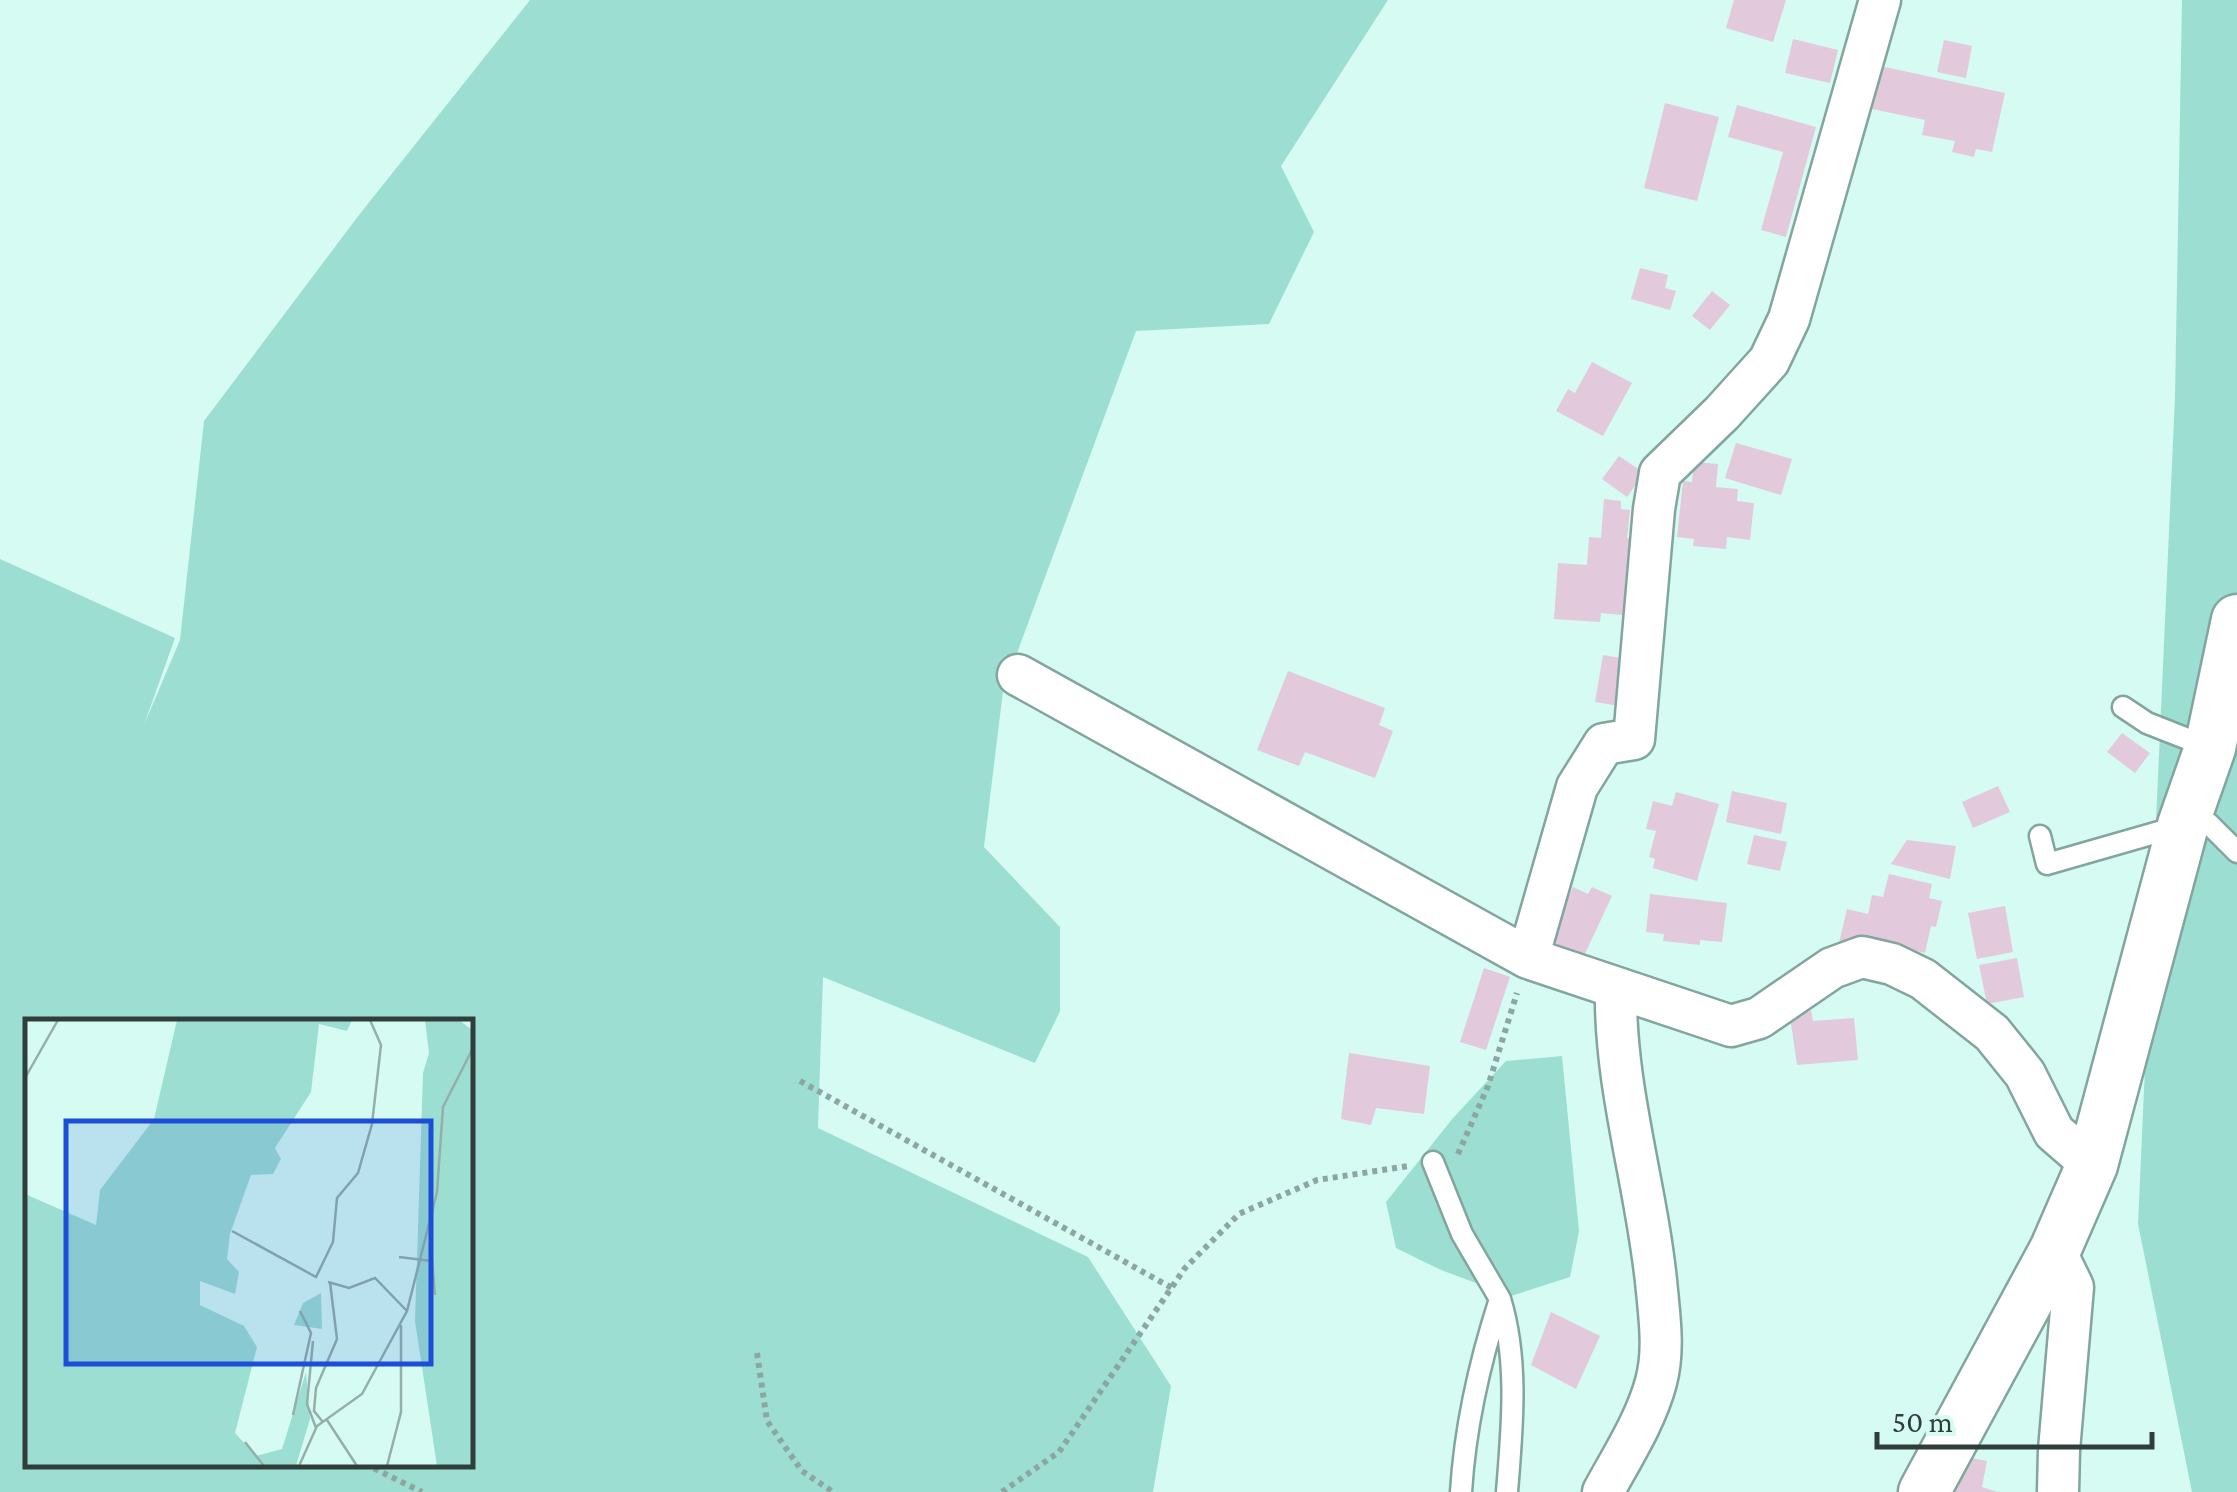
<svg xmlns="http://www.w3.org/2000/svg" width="2237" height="1492" viewBox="0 0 2237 1492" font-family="'Crimson Pro',serif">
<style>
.green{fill:#9cdfd2;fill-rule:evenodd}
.building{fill:#e3c9dc}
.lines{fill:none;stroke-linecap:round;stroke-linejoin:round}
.service-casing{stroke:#82a59e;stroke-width:25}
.minor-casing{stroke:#82a59e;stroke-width:45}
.tertiary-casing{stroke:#82a59e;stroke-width:55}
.path{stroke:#8ca6a1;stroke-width:6;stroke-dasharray:5 5;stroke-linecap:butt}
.service{stroke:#fff;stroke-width:20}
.minor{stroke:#fff;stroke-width:40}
.tertiary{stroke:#fff;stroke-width:50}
.inset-road{fill:none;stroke:#94afa9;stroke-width:2.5}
.view{fill:#1d4ed8;fill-opacity:0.15;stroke:#1d4ed8;stroke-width:5}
.inset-edge{fill:none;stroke:#303e3b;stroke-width:5}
</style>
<rect width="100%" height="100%" fill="#d6fbf3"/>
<path class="green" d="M530,0H1388L1281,166L1314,232L1269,324L1136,331L1003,691L984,847L1060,927V1011L1035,1063L823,977L818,1128L1088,1257L1171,1386L1153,1492H0V559L175,638L144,725L180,640L204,421L359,215ZM28,1022H470V1464H28Z
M2182,0H2237V1492H2192L2138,1224L2175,397Z
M1562,1056L1579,1231L1570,1277L1511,1296L1441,1270L1396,1248L1386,1202L1453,1118L1506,1061Z"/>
<path class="building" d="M1734,0H1786L1773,42L1726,28Z
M1793,39L1838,50L1830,83L1785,73Z
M1944,40L1972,46L1966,78L1937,72Z
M1876,65L2005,93L1992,152L1976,149L1974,157L1952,152L1955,141L1922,135L1925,120L1867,108Z
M1665,103L1719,117L1697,201L1644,188Z
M1737,105L1816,127L1786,237L1761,230L1783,152L1728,137Z
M1640,268L1668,275L1665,288L1676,291L1670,310L1631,299Z
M1712,291L1730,305L1710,330L1692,316Z
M1592,362L1632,383L1603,436L1556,411L1568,389L1575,393Z
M1736,443L1792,459L1781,495L1725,478Z
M1619,456L1644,473L1627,497L1602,479Z
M1694,462L1718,464L1716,487L1738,489L1737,501L1754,503L1750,540L1727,537L1726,549L1693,546L1694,539L1677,537L1683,481L1692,482Z
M1604,499L1621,501V509L1630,510L1627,538L1637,540L1631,616L1601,613L1600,622L1554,619L1558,563L1587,565L1589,537L1601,538Z
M1603,655L1633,660L1626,707L1595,702Z
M1288,671L1385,708L1379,725L1393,731L1375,778L1305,752L1299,766L1257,750Z
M2122,733L2150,753L2135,773L2107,752Z
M1998,786L2010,812L1973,828L1962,802Z
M1732,791L1787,803L1781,834L1726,822Z
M1676,792L1719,804L1697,881L1653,868L1655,859L1649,857L1656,831L1646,829L1653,801L1672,806Z
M1754,835L1787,842L1780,871L1747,864Z
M1907,840L1956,846L1950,879L1891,864Z
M1889,874L1932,884L1929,898L1942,901L1936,927L1931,926L1925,953L1877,942L1875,951L1839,943L1847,909L1868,914L1872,895L1883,897Z
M1573,887L1588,894L1592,887L1612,896L1583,958L1547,941Z
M1650,894L1727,903L1722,942L1700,940V945L1663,941L1664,934L1646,932Z
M2005,906L2013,952L1977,959L1968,913Z
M2017,958L2024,997L1987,1004L1979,965Z
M1484,968L1510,977L1486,1050L1460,1042Z
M1811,1011L1813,1021L1854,1018L1858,1060L1797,1065L1790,1016Z
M1349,1053L1430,1066L1424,1114L1376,1108L1371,1125L1341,1119Z
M1551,1312L1600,1336L1576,1389L1531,1365Z
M1961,1456L1987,1461L1982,1487L1998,1492H1953Z"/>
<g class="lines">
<defs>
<path id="service" d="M2123,707L2147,723L2208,747
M2040,836L2047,864L2183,825L2208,823L2237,852
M1433,1162L1462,1234L1500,1299C1480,1361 1465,1427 1461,1492
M1500,1299C1519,1361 1512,1429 1507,1492"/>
<path id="minor" d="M1018,675L1528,958L1577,787L1604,744L1634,739L1654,509L1660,473L1722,413L1769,361L1789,319L1880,0
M1528,958L1731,1026L1759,1018L1832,968L1862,957L1892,964L1923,979L1992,1033L2025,1074L2054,1132L2092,1165
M2055,1250L2073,1287L2059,1450L2058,1492
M1603,1492C1622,1457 1646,1420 1656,1382C1664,1352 1660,1321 1657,1291C1648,1190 1614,1089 1616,988"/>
<path id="tertiary" d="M1924,1492L2055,1250L2092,1165L2183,825L2210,748L2237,620"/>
</defs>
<use href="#service" class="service-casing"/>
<use href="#minor" class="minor-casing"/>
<use href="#tertiary" class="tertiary-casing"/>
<path class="path" d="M800,1081L1172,1288
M1458,1154L1488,1086L1517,993
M757,1353L767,1421L802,1471L833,1492
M365,1464L422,1492
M1002,1492L1059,1452L1185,1268L1239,1214L1317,1180L1409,1166"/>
<use href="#service" class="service"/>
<use href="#minor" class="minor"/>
<use href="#tertiary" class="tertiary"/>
</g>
<g transform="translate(25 1019)">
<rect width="448" height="448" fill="#d6fbf3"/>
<path d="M152,1H327L322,12L294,5L286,73L250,129L256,140L248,155L226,156L205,215L202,240L214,253L210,275L175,262V286L219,307L232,328L210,414L231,437L257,430L281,353L285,400L271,447H0V175L71,206L75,171L129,100ZM400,1H434L447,11V447H412L390,302L398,54L404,34ZM296,274L297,310L269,306L278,284Z" fill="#9cdfd2"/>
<path class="inset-road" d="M0,59L33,1M207,212L291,258L308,223L312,179L333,154L347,105L356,26L345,1M374,238L407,242L410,276M303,263L324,269L350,259L382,292M288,322L282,385L291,409M268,396L286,314L275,292M302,401L332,447M298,403L289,392L291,369L312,320L305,263M220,423L239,447M274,447L292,407L337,375L382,292L412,173L418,88L448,29M362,447L376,393V306"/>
<path class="view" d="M41,102H406V345H41Z"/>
<rect width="448" height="448" class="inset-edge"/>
</g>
<path d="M1877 1432v15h275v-15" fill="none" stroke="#303e3b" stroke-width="5"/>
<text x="1892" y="1432" font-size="30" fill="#303e3b" stroke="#d6fbf3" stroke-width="8" paint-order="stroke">50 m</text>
</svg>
